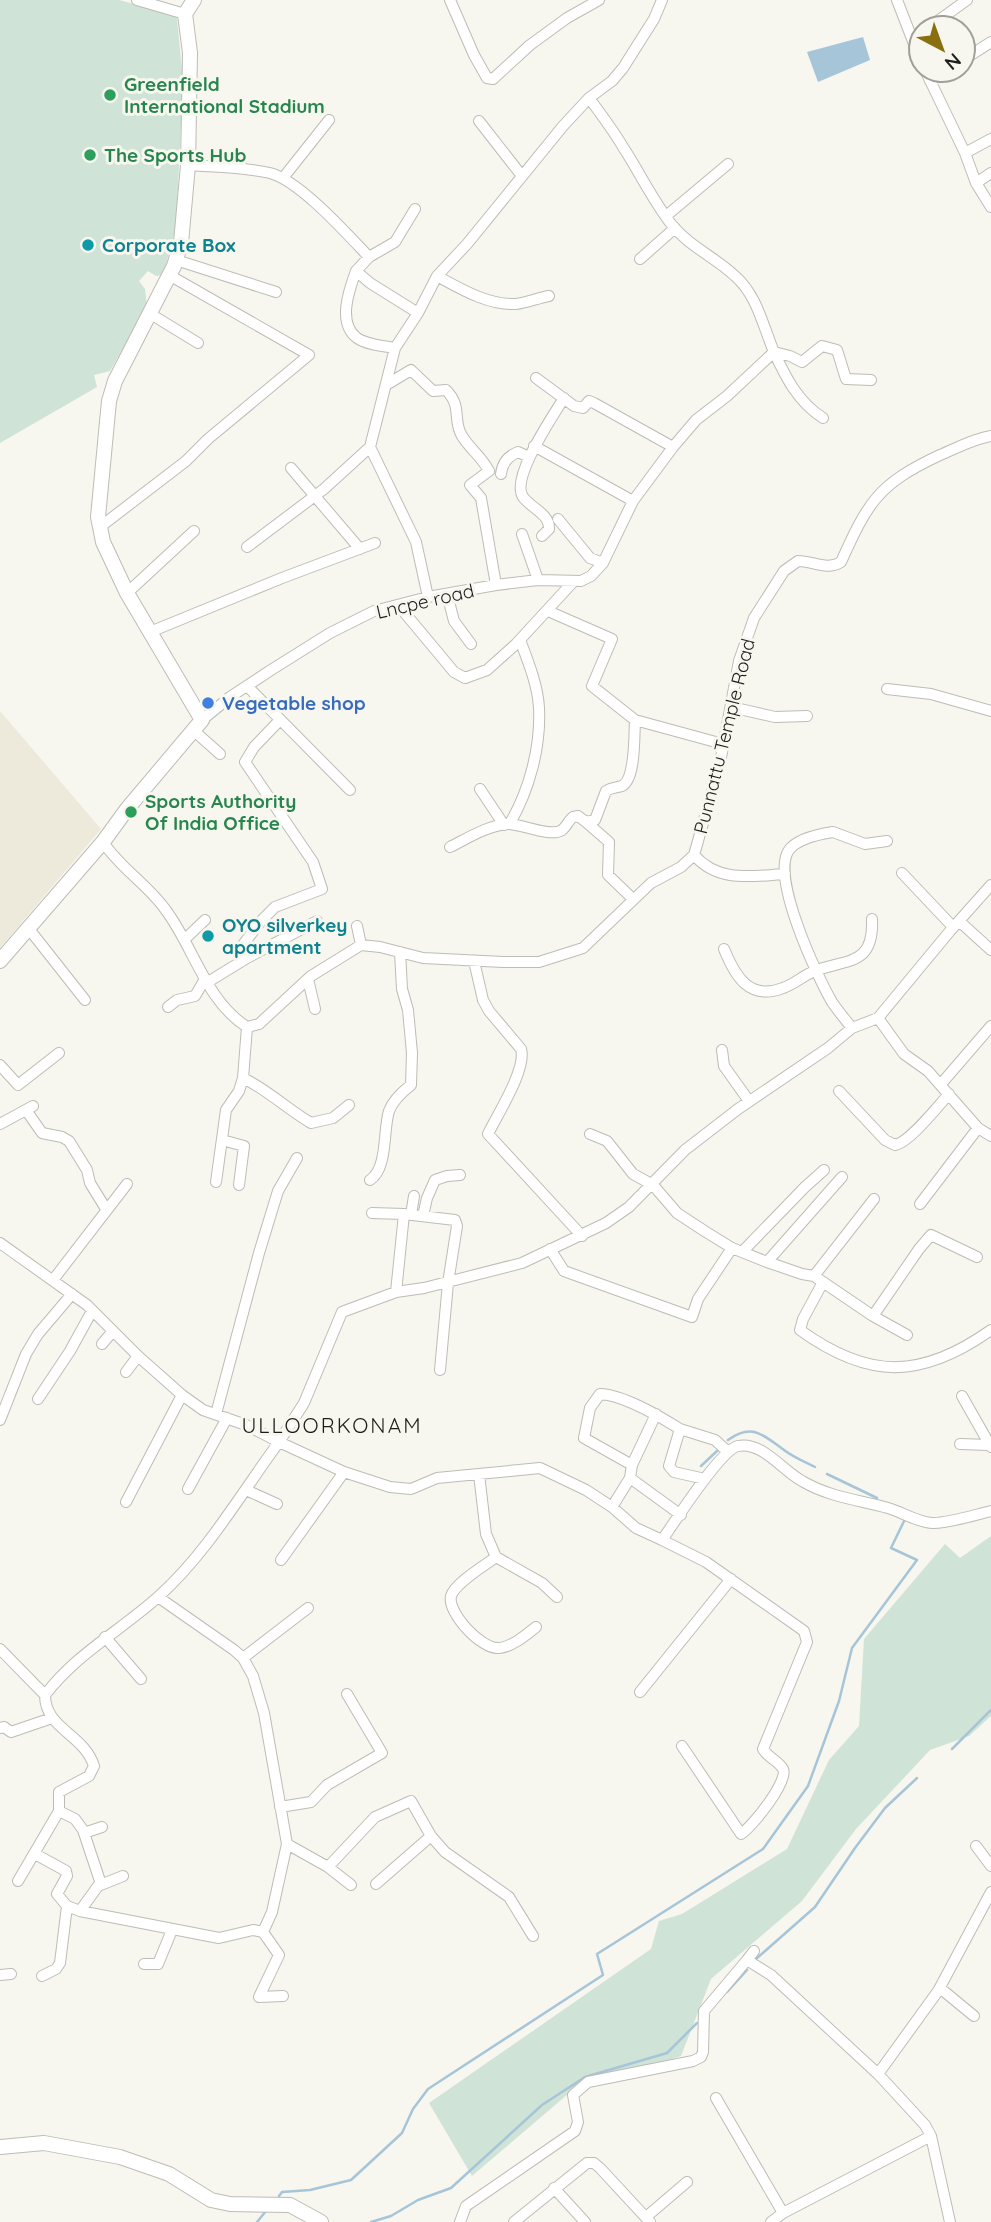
<svg xmlns="http://www.w3.org/2000/svg" width="991" height="2222" viewBox="0 0 991 2222" font-family="Quicksand,sans-serif">
<style>
.built{fill:#edeadc}
.green{fill:#cfe3d7}
.water{fill:#a7c5d8}
.lines{fill:none;stroke-linecap:round;stroke-linejoin:round}
.stream{stroke:#a7c5d8;stroke-width:2.5}
.street-casing{stroke:#bdbcb6;stroke-width:12}
.secondary-casing{stroke:#bdbcb6;stroke-width:16}
.street{stroke:#fff;stroke-width:10}
.secondary{stroke:#fff;stroke-width:14}
.leisure-dot{fill:#2e9e5b;stroke:#f7f6ef;stroke-width:2.5}
.culture-dot{fill:#0f9aa8;stroke:#f7f6ef;stroke-width:2.5}
.shop-dot{fill:#3f7fe0;stroke:#f7f6ef;stroke-width:2.5}
.labels{text-anchor:middle;dominant-baseline:central;stroke-width:6;stroke-linejoin:round;paint-order:stroke}
.leisure-label{font-size:19px;font-weight:bold;fill:#27864d;stroke:#f7f6ef;text-anchor:start}
.culture-label{font-size:19px;font-weight:bold;fill:#0d838f;stroke:#f7f6ef;text-anchor:start}
.street-label{font-size:19px;fill:#1d1d1a;stroke:#f7f6ef}
.shop-label{font-size:19px;font-weight:bold;fill:#366cbe;stroke:#f7f6ef;text-anchor:start}
.neighbourhood-label{font-size:21px;letter-spacing:2px;fill:#1d1d1a;stroke:#f7f6ef}
</style>
<rect width="100%" height="100%" fill="#f7f6ef"/>
<path class="built" d="M0,711L101,829L0,948Z"/>
<path class="green" d="M0,0H119L174,15L177,19L183,81L176,228L163,275L156,276L148,271L139,281L145,289L147,307L110,371L94,375L97,387L0,443Z
M991,1536V1716L969,1736L930,1750L856,1829L802,1901L711,1979L681,2056L568,2094L472,2176L429,2103L651,1949L659,1921L682,1914L787,1849L829,1760L859,1726L864,1639L945,1544L960,1558Z"/>
<path class="water" d="M863,37L870,60L818,82L807,52Z"/>
<g class="lines">
<path class="stream" d="M728,1440C753,1422 764,1436 784,1450C793,1457 805,1462 815,1467
M701,1466L717,1451
M827,1474L877,1498
M952,1749L991,1710
M756,1959L815,1907L855,1848L885,1808L917,1778
M727,1992L747,1970
M279,2196L282,2192L310,2190L351,2180L402,2133L413,2109L428,2089L603,1975L597,1954L763,1849L808,1786L839,1701L852,1648L917,1560L891,1548L906,1517
M257,2222L266,2211
M371,2222L391,2216L418,2200L451,2188L542,2105L585,2077L667,2053L697,2023"/>
<defs>
<path id="street" d="M137,0L185,14
M450,0L474,55L487,78L493,79L530,45L567,18L599,0
M897,0L921,62
M928,28L967,0
M963,60L991,42
M925,70L965,153L976,183L991,207
M930,81L947,70
M479,121L522,176
M965,153L991,139
M188,165C215,167 244,167 270,173C300,181 347,234 369,257L356,271L370,283L418,313
M283,178L329,120
M976,183L991,173
M666,216L728,164
M369,257L395,242L415,209
M640,259L675,228
M176,260L276,292
M356,271C349,290 337,323 357,338C367,345 384,346 395,348
M437,276C461,289 487,305 516,304C526,303 538,298 549,296
M149,313L198,343
M774,352L790,356L802,362L822,346L837,350L846,379L871,380
M774,352C786,378 798,402 823,418
M536,378L574,406L583,408L589,401L594,403L673,447
M386,385L411,370L433,391L446,390C463,407 452,420 462,436C470,449 482,457 489,471L470,485L481,498L496,585
M534,446L633,501
M370,447L416,542L428,597
M291,468L360,549
M501,474C502,464 508,456 518,452L529,457
M558,519L590,558L603,563
M100,527L186,461L208,439L309,355L169,275
M522,534L538,580
M542,536L549,529C550,514 531,508 523,497C510,478 553,416 564,398
M247,547L324,489L370,447L395,348L418,313L437,276L467,244L563,126L589,98L612,81L623,68L654,19L662,0
M127,593L194,531
M447,594L454,621L471,644
M399,606L454,672L465,678L487,670L516,644L573,582
M548,611L612,639L592,686L635,720L723,744
M150,632L282,578L375,543
M247,686L350,790
M887,689L931,694L991,711
M731,707L775,717L807,716
M202,720L230,697L271,670L330,633L374,611L428,597L496,585L538,580L581,581L591,576L603,563L633,501L673,447L696,420L727,396L774,352C763,326 757,295 735,276C715,257 690,247 672,225C653,201 640,173 623,147C613,130 601,114 589,98
M193,730L220,754
M480,789L504,825
M586,822L609,842L608,875L633,899
M510,823C529,791 541,747 539,708C538,686 528,661 520,640
M103,842C121,869 147,884 165,909C194,947 205,1000 247,1027L259,1024L311,976L361,945L380,947L423,958L503,962H539L583,948L651,883L681,867L694,855L720,763L739,661L754,618L784,571L798,561C813,561 827,571 841,562C868,502 878,484 940,455C957,448 973,439 991,436
M450,847C468,838 487,826 507,824C520,823 550,838 562,830C566,827 569,820 573,817L578,816L586,822L595,820L606,791C612,787 616,788 622,786C636,779 634,734 635,720
M694,855C718,883 752,876 785,874
M902,873L953,927
M959,921L991,950
M357,926L361,945
M29,929L85,1000
M184,940L205,920
M724,949C735,976 749,1001 783,988C795,984 805,974 817,970C850,959 874,964 872,919
M247,958L242,946L261,921L275,907L322,889L313,862L245,762L254,747L279,721
M474,961L483,1000L489,1011L521,1049C527,1069 497,1115 488,1134L582,1236
M308,979L315,1009
M208,982L247,958L317,921
M168,1007L177,1000L195,996L205,979
M878,1018L950,931L991,885
M852,1028C845,1019 838,1011 832,1002C817,976 770,876 789,850C797,839 820,834 833,832L865,844L887,841
M722,1050L724,1066L749,1101
M0,1065L18,1085L59,1053
M243,1078C268,1090 287,1109 311,1123L333,1118L349,1105
M941,1084L991,1026
M839,1091L885,1140L895,1145C910,1142 937,1107 949,1094
M26,1110L42,1133L62,1137L69,1141L87,1170L90,1183L106,1209
M0,1124L33,1106
M590,1134L607,1141L633,1174L653,1185L677,1213L706,1232L732,1248L767,1262L802,1274L814,1276L873,1316L907,1335
M222,1140L244,1146L239,1185
M370,1180C388,1169 383,1129 389,1111C393,1100 402,1092 411,1085L412,1053L408,1010L402,989L400,952
M216,1182L226,1110L239,1091L243,1078L247,1027
M920,1204L978,1128
M372,1213L404,1214L455,1220L457,1226L448,1283L440,1370
M411,1215L414,1196
M423,1216L427,1198L435,1180L447,1176L460,1175
M0,1243L87,1305L138,1356L182,1395L203,1410L246,1425L279,1442L304,1403L342,1312L396,1292L424,1288L522,1263L606,1223L629,1207L685,1150L738,1109L828,1048L852,1028L878,1018L904,1054L928,1071L978,1128L991,1136
M550,1249L564,1271L692,1317L698,1299L732,1248
M742,1252L805,1187L824,1170
M767,1262L842,1177
M814,1276L874,1199
M53,1280L127,1184
M823,1282L803,1319L800,1330C869,1380 922,1379 991,1330
M396,1292L404,1214
M873,1316L919,1249L931,1235L977,1257
M102,1344L113,1331
M126,1372L138,1356
M962,1396L991,1447
M38,1399L70,1351L92,1311
M216,1414L259,1253L278,1191L297,1158
M0,1420L26,1354L38,1334L72,1294
M680,1429L715,1440L727,1451
M960,1444L989,1445
M632,1465L584,1438L590,1408L600,1394C624,1395 659,1416 680,1429L669,1466L674,1472L705,1479
M479,1474L486,1534L496,1557L542,1583L557,1597
M630,1478L681,1515
M188,1489L227,1418
M246,1490L277,1504
M126,1502L182,1395
M612,1507L630,1478L632,1465L656,1414
M662,1540L706,1562L804,1631L807,1642L763,1749C768,1758 779,1761 783,1769C789,1781 752,1827 741,1834L682,1746
M496,1557C484,1566 455,1583 451,1596C447,1613 482,1650 499,1648C512,1647 526,1635 536,1627
M281,1560L344,1472
M105,1637L141,1679
M0,1649L45,1695C76,1654 120,1631 158,1597C207,1553 240,1495 279,1442L344,1472L390,1487L411,1489L437,1478L540,1468L586,1490L612,1507L636,1528L662,1540C675,1522 720,1450 738,1446C762,1441 783,1471 802,1481C829,1497 859,1500 888,1508C902,1512 919,1523 933,1523C950,1523 974,1515 991,1511
M243,1658L308,1608
M640,1692L731,1579
M45,1695C45,1729 84,1734 94,1766L89,1776L59,1792V1811L75,1819L83,1830L101,1884
M0,1728L4,1727L11,1732L52,1718
M280,1807L311,1802L327,1785L382,1753L347,1694
M84,1833L102,1827
M287,1844L328,1867L375,1817L411,1801L431,1836L445,1852L509,1897L533,1936
M976,1846L991,1866
M35,1854L66,1871L67,1876L57,1894L67,1906L80,1911L219,1938L253,1930L263,1932L272,1912L287,1844L264,1713L253,1676L243,1658L234,1650L158,1597
M328,1867L351,1885
M18,1881L59,1811
M376,1884L431,1836
M80,1911L98,1886L123,1876
M263,1932L279,1955L259,1997L283,1996
M754,1951L747,1960L771,1975L878,2074L925,2125L931,2136L950,2222
M144,1964H158L172,1930
M0,1975L11,1974
M42,1976L56,1969L60,1963L67,1906
M940,1988L974,2016
M878,2074L938,1991L991,1892
M716,2098L783,2213
M554,2188L585,2222
M646,2217L687,2182
M460,2222L466,2206L575,2131L578,2122L573,2095L588,2082L693,2061L701,2057L703,2052L704,2011L747,1960
M514,2222L587,2163H594L600,2168L650,2222
M771,2222L783,2213L931,2136"/>
<path id="secondary" d="M0,961L103,842L127,809L202,720L127,593L103,542L98,517L109,401L115,381L174,266L181,243L188,165L190,53L185,14L194,0
M0,2147L44,2143L120,2157L169,2174L211,2200L230,2204L290,2205L321,2222"/>
</defs>
<use href="#street" class="street-casing"/>
<use href="#secondary" class="secondary-casing"/>
<use href="#street" class="street"/>
<use href="#secondary" class="secondary"/>
</g>
<g class="leisure-dot">
<circle cx="110" cy="95" r="7"/>
<circle cx="90" cy="155" r="7"/>
<circle cx="131" cy="812" r="7"/>
</g>
<g class="culture-dot">
<circle cx="88" cy="245" r="7"/>
<circle cx="208" cy="936" r="7"/>
</g>
<circle class="shop-dot" cx="208" cy="703" r="7"/>
<g class="labels">
<g class="leisure-label">
<text x="124" y="84">Greenfield<tspan x="124" dy="22">International Stadium</tspan></text>
<text x="104" y="155">The Sports Hub</text>
<text x="145" y="801">Sports Authority<tspan x="145" dy="22">Of India Office</tspan></text>
</g>
<g class="culture-label">
<text x="102" y="245">Corporate Box</text>
<text x="222" y="925">OYO silverkey<tspan x="222" dy="22">apartment</tspan></text>
</g>
<g class="street-label">
<text transform="translate(425 601) rotate(-13)">Lncpe road</text>
<text transform="translate(724 736) rotate(-76)">Punnattu Temple Road</text>
</g>
<g class="shop-label">
<text x="222" y="703">Vegetable shop</text>
</g>
<g class="neighbourhood-label">
<text x="332" y="1425">ULLOORKONAM</text>
</g>
</g>
<g transform="translate(942 49) rotate(139)"><circle r="33" fill="#f7f6ef" stroke="#a09f9a" stroke-width="2"/>
<path d="M0-5L12 26L0 18L-12 26Z" fill="#896f0f"/>
<text y="-10" font-size="19" font-weight="bold" text-anchor="middle" fill="#1d1d1a">N</text>
</g>
</svg>
